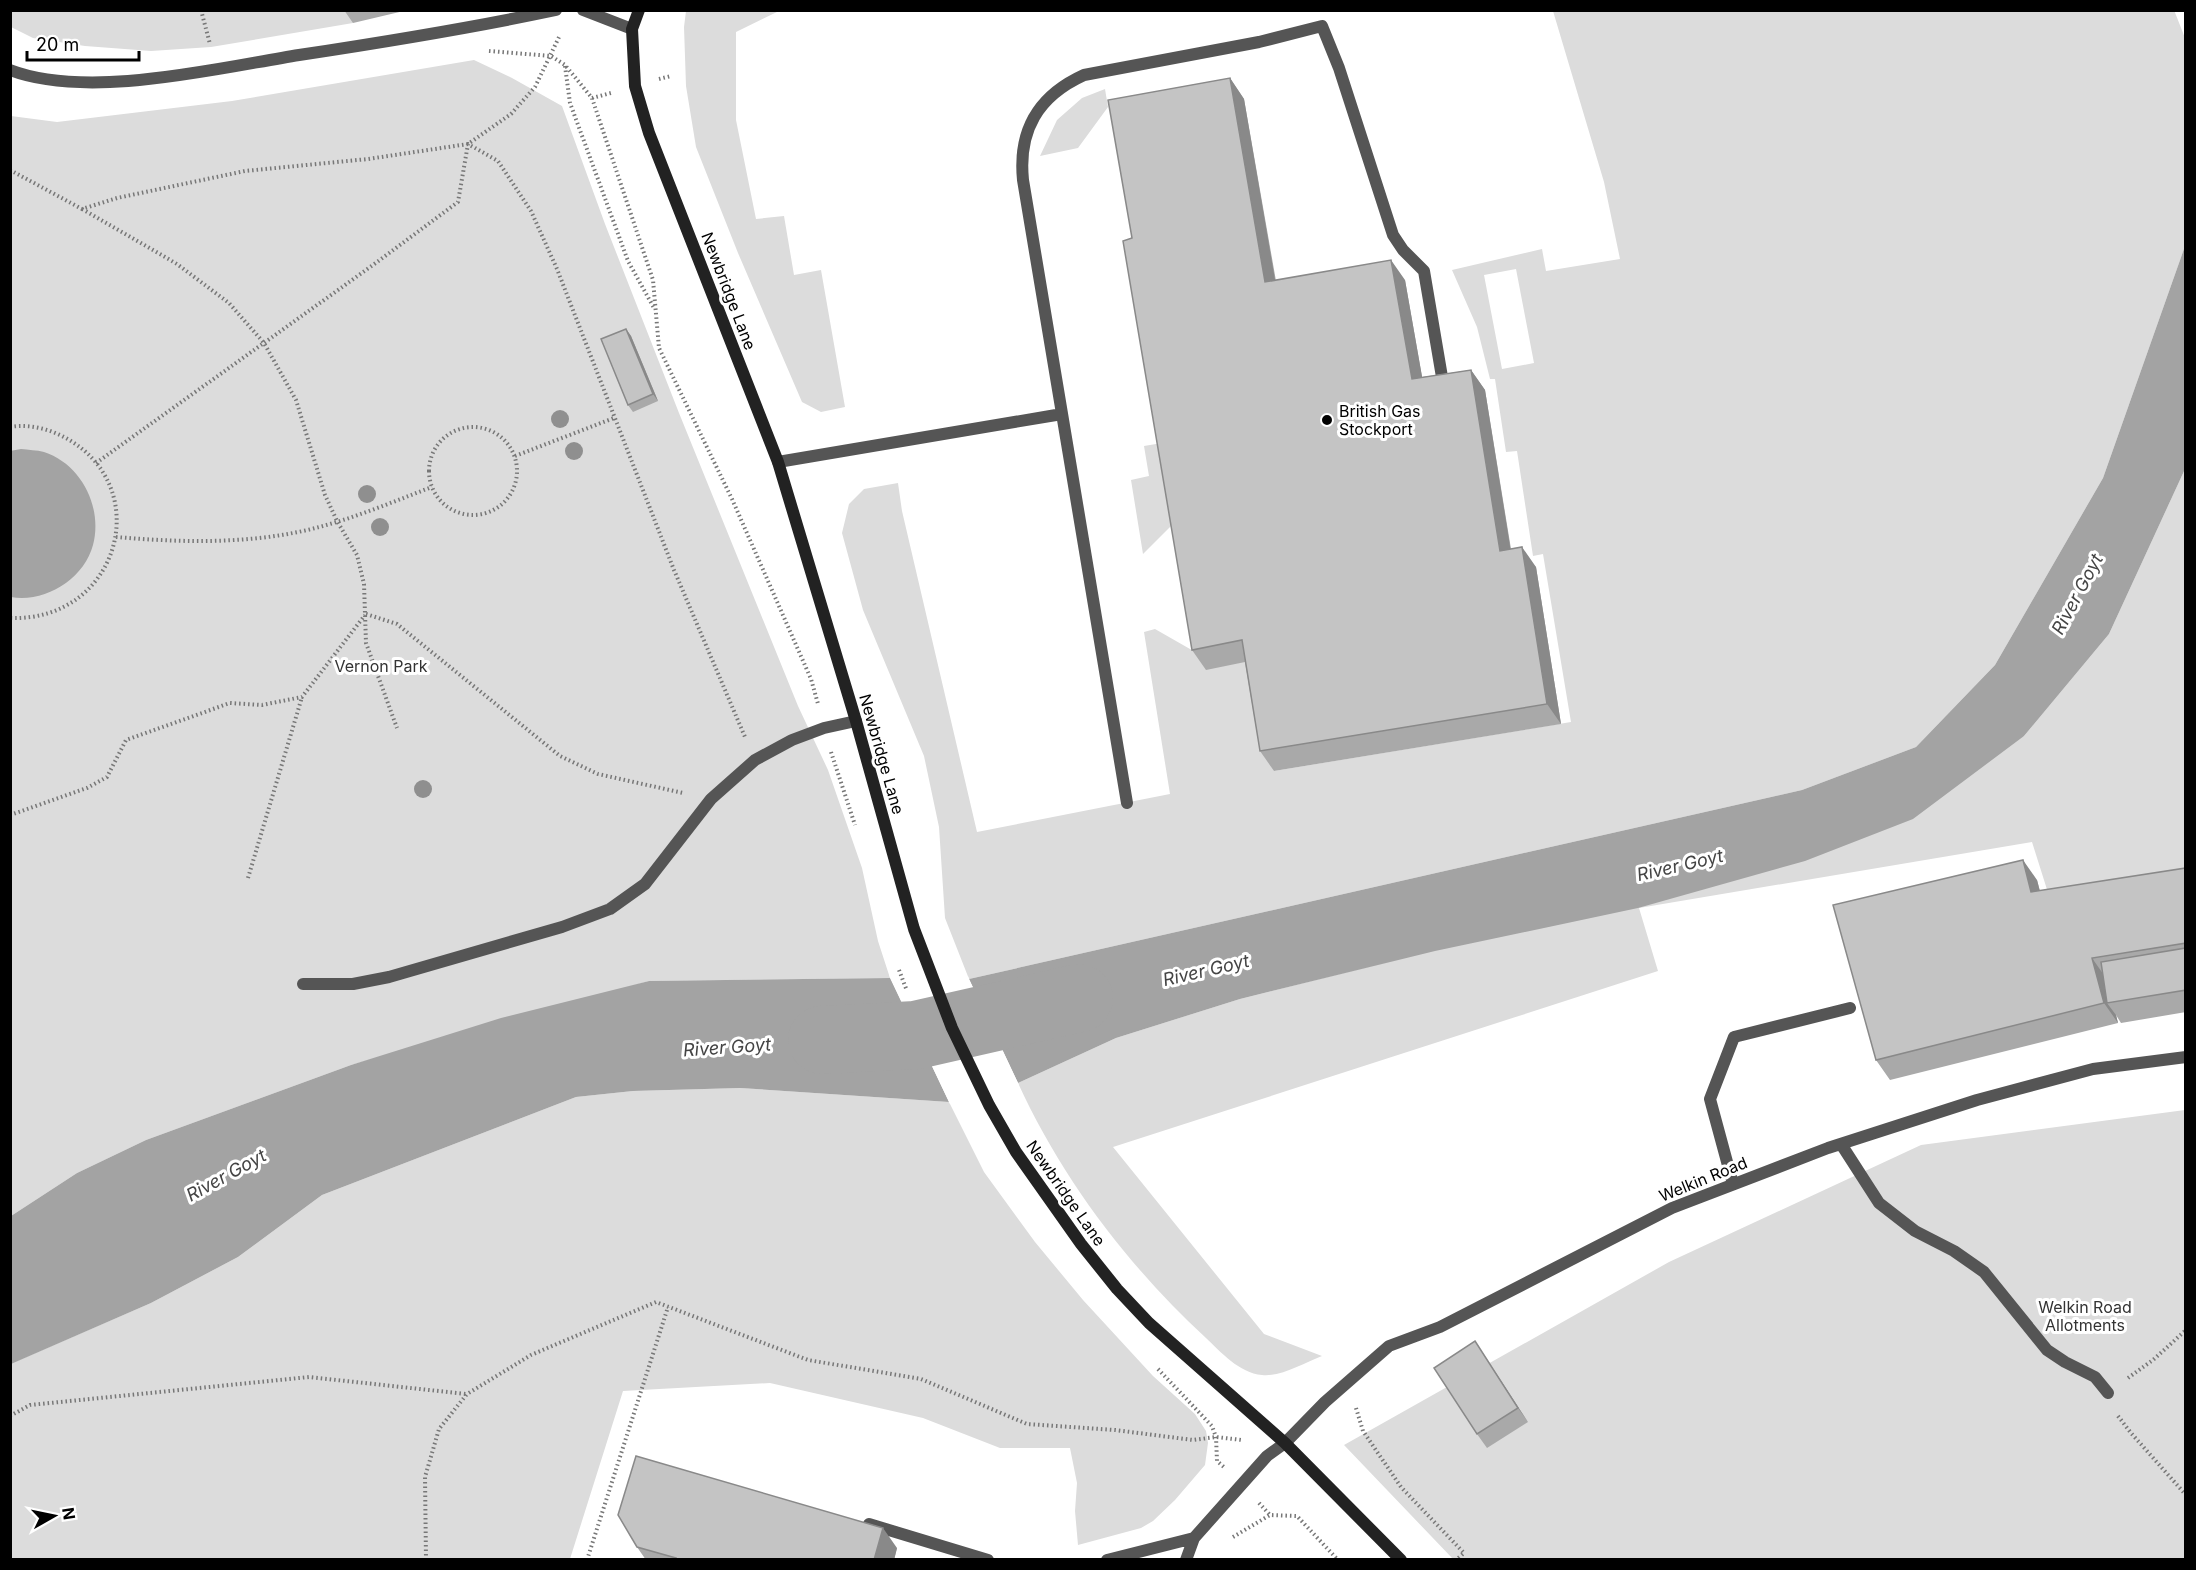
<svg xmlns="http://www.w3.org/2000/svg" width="2196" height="1570" viewBox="0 0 2196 1570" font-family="Inter,sans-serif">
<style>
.green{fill:#dcdcdc;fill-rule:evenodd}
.water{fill:#a3a3a3}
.pier{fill:#fff}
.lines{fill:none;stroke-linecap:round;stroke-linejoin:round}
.river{stroke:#a3a3a3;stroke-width:68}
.path{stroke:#777;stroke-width:4;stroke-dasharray:1.5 3;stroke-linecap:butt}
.service{stroke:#555;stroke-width:12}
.minor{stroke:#555;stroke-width:12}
.tertiary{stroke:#555;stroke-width:12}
.secondary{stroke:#222;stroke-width:12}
.tree{fill:#8f8f8f}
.wall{fill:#a9a9a9}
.shaded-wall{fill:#898989}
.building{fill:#c4c4c4;stroke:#898989;stroke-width:1.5}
.poi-dot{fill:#000;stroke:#fff;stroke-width:2}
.labels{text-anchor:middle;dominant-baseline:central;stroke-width:6;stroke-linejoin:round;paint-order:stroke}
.street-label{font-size:16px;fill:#000;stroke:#fff}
.poi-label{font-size:16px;fill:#000;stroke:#fff;text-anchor:start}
.park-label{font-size:16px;fill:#333;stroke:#fff}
.water-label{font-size:18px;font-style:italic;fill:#444;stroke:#fff}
</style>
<rect width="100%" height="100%" fill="#fff"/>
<path class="green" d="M11,10H351L353,23L211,47L151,51L85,46L33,38L11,27Z
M2174,10L2185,38V246L2103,478L1995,665L1916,747L1802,790L969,979L945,918L939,827L924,756L863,610L842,533L849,504L864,489L898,483L902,511L977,832L1170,794L1144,632L1155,629L1204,657L1256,660L1274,771L1571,722L1543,554L1533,556L1517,451L1506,452L1495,379H1490L1477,327L1452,270L1542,249L1546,271L1620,259L1604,182L1553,11ZM1516,269L1534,363L1502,369L1484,275Z
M686,11H779L736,32V120L756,219L784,216L794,275L821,270L845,407L821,412L802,402L738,253L696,147L686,86L684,27Z
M474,60L512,78L562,106L605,224L679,413L798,706L828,770L862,868L878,941L890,978L649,981L351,1065L146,1140L77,1173L11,1216V116L57,122L232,101Z
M1105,89L1108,107L1078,148L1040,156L1057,120L1082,98Z
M1168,442L1181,516L1143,554L1131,480L1149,476L1144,446Z
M2185,469V880L2050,899L2032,842L1639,908L1658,971L1113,1147L1264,1334L1322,1356C1304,1363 1281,1377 1262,1375C1239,1373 1221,1352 1206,1338C1128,1266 1062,1179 1018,1083L1116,1038L1240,999L1431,951L2024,736L2109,634Z
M740,1088L949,1102L984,1172L1035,1242L1083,1300L1153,1376L1195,1414L1206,1431L1208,1443L1205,1465L1175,1500L1153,1521L1141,1528L1078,1545L1075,1511L1077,1483L1070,1448H1000L923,1418L770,1383L623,1391L570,1559H11L10,1364L151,1303L238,1257L322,1195L576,1097L633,1091Z
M2185,1110V1559H1453L1344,1445L1669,1262L1921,1145Z"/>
<path class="water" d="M2185,246V469L2109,634L2024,736L1913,819L1805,861L1638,908L1435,951L1240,999L1116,1038L1018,1083L969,979L1802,790L1916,747L1995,665L2103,478Z
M21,449C28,450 37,450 44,452C81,464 103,507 93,545C84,579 45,603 11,597L10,451Z
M890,978L949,1102L740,1088L633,1091L576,1097L322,1195L238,1257L151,1303L11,1364V1216L77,1173L146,1140L351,1065L501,1018L649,981Z"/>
<path class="pier" d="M889,975L893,977L952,1100L950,1104Z
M968,976L969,979L1019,1085L1015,1084L967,980Z"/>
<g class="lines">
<path class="river" d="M822,1040L916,1035L1079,998"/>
<path class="path" d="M201,10L210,44
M489,51L551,56L565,65L592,98L653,280L659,348L732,499L811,679L818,704
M565,66L570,103L628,261L654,308
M659,79L671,76
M592,98L611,93
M10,170L82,209L117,198L245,171L368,159L468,144L511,114L535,87L560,35
M82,209L177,264L229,303L264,343L296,400L325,495L337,521L357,555L364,584L366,643L397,728
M429 471a44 44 0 1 1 88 0a44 44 0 1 1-88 0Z
M10,427C27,424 45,428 60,435C158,482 121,622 10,618
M515,456L614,418
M96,463L373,265L458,202L468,144L498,161L531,211L557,269L674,570L745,737
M116,537C175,542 235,544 293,533C341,524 387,504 432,487
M366,614L397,624L560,756L598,774L683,793
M831,752L855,825
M10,815L87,788L107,777L126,740L230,703L262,705L302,697L365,615
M248,878L302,697
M899,970L907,991
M1158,1369L1212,1426L1216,1437L1217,1461L1225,1468
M2128,1378L2153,1360L2186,1330
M1356,1408L1363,1431L1401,1487L1464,1553L1456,1560
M10,1416L30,1405L309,1377L466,1394
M2118,1416L2131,1433L2186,1495
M1259,1503L1270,1515
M1233,1537L1270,1515L1297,1516L1338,1560
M426,1560L425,1477L439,1429L467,1394L531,1355L656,1302L808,1360L921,1379L1027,1424L1115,1430L1193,1440L1216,1437L1242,1440
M587,1560L668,1307"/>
<path class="service" d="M778,462L1062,414
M1127,803L1023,180C1018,130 1038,96 1084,75L1259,42L1322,26L1339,68L1393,235L1403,250L1424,271L1442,377
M303,984H353L389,977L562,927L610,909L645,884L711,799L755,760L792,740L824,728L856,721
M1841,1144L1879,1203L1915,1231L1954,1251L1984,1272L2047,1350L2065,1362L2095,1377L2108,1393
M1733,1184L1710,1099L1734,1037L1850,1008
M869,1524L988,1560
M1107,1560L1194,1538
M1186,1560L1194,1538L1267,1456L1285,1443L1325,1402L1389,1346L1440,1327L1672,1208L1828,1148L1977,1100L2093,1069L2186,1057"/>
<path class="minor" d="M10,70C88,100 218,68 299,55C385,42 471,28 556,10"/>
<path class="tertiary" d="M583,10L632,29"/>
<path class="secondary" d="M639,10L632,29L635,86L649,133L778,462L856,721L914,929L952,1028L989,1105L1016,1152L1081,1244L1117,1289L1149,1323L1285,1443L1401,1560"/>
</g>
<g class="tree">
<circle cx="560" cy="419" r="9"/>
<circle cx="574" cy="451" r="9"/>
<circle cx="367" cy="494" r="9"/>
<circle cx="380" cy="527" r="9"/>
<circle cx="423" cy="789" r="9"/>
</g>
<path class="wall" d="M344,10H408L353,23Z
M1230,78L1244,99L1276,281L1405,280L1422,377L1471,370L1485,390L1511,549L1536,567L1561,724L1274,771L1260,751L1245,662L1206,670L1192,650L1132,238Z
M626,329L631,336L658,401L633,412L628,405Z
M2186,868V1012L2121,1023L2116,1015L2118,1023L1890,1080L1876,1060L2037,880L2040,891Z
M1475,1341L1528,1422L1487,1448L1477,1434Z
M637,1547L897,1548L894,1560H646Z"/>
<path class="shaded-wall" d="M1230,78L1244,99L1279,303L1265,282Z
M1391,260L1405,280L1426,399L1412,379Z
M626,329L631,336L658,401L653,394Z
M1471,370L1485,390L1514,571L1500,551Z
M1522,547L1536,567L1561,724L1547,704Z
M2023,860L2037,880L2045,912L2031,892Z
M2092,958L2106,978L2107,1003L2116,1015L2118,1023L2104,1003Z
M1475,1341L1484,1355L1528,1422L1518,1408Z
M883,1528L897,1548L894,1560H874Z"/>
<path class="building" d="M1230,78L1265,282L1391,260L1412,379L1471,370L1500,551L1522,547L1547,704L1260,751L1242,640L1192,650L1123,241L1132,238L1108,100Z
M626,329L653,394L628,405L601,339Z
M2023,860L2031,892L2186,868V943L2092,958L2104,1003L1876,1060L1833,905Z
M2186,948V990L2107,1003L2101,962Z
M1475,1341L1518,1408L1477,1434L1434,1368Z
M636,1456L883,1528L874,1560H675L676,1558L637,1547L618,1515Z"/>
<circle class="poi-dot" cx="1327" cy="420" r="6"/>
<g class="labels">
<g class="street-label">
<text transform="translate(729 291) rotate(69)">Newbridge Lane</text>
<text transform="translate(882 754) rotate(74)">Newbridge Lane</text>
<text transform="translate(1703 1179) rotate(-22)">Welkin Road</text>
<text transform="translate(1066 1193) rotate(55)">Newbridge Lane</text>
</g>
<g class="poi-label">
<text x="1339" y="411">British Gas<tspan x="1339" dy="18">Stockport</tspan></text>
</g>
<g class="park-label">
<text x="381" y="666">Vernon Park</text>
<text x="2085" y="1307">Welkin Road<tspan x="2085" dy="18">Allotments</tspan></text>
</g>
<g class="water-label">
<text transform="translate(2077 594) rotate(-62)">River Goyt</text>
<text transform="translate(1680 865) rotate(-13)">River Goyt</text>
<text transform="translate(1206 970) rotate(-13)">River Goyt</text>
<text transform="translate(727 1047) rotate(-4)">River Goyt</text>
<text transform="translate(226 1175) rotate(-29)">River Goyt</text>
</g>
</g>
<rect width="2196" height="1570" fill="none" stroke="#000000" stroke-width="24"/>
<g transform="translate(54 1516) rotate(81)" stroke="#ffffff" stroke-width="4.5" paint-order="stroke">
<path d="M0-4.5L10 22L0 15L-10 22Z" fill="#000000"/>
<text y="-9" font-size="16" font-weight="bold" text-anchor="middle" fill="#000000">N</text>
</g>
<path d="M27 51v9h112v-9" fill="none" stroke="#000000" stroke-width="3"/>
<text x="36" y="51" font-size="18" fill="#000000" stroke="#ffffff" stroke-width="4.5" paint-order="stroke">20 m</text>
</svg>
